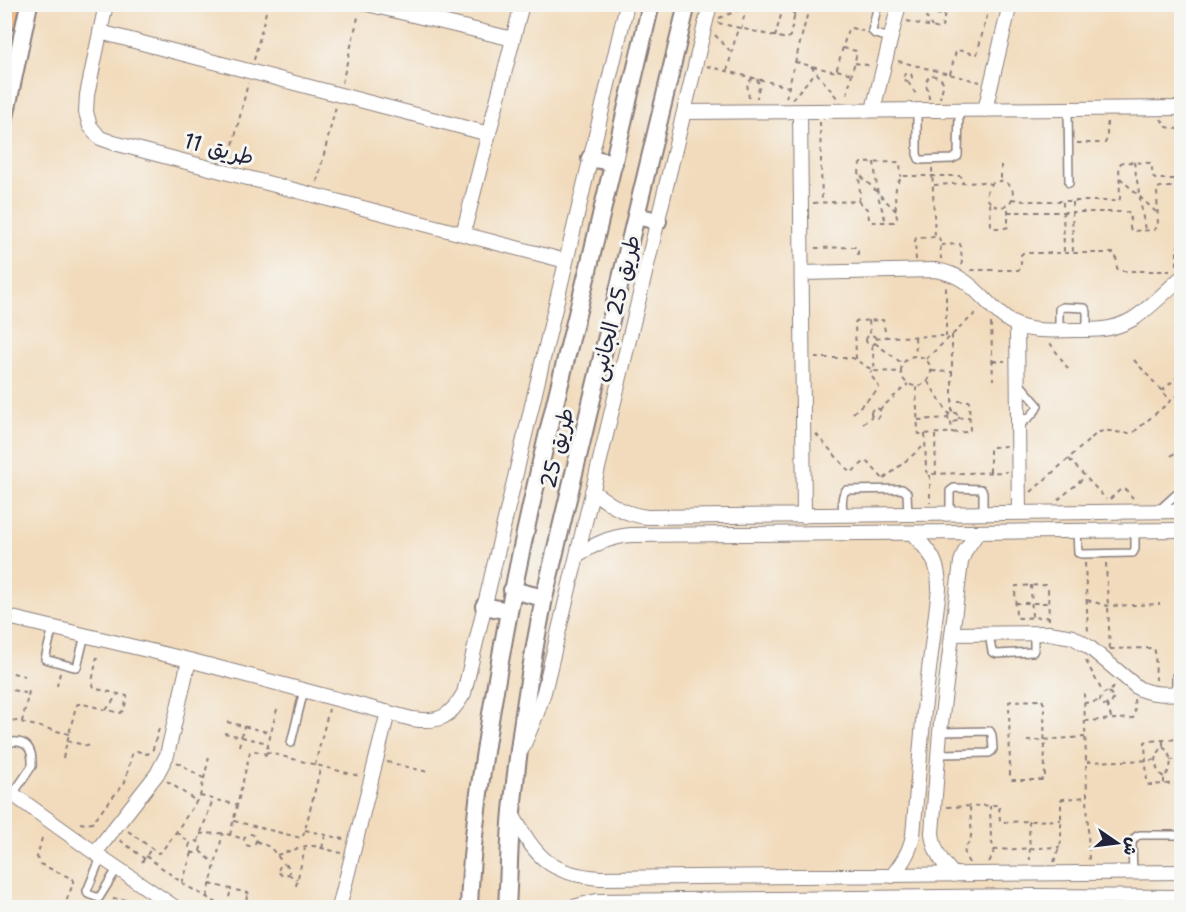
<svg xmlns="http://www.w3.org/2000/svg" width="1186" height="912" viewBox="0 0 1186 912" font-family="'Shantell Sans','Playpen Sans Arabic',sans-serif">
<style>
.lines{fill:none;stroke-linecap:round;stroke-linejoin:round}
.service-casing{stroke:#8a7e7c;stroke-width:10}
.minor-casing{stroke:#8a7e7c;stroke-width:16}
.tertiary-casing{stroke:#8a7e7c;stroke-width:20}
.primary-casing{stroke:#8a7e7c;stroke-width:24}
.path{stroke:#8a7e7c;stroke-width:2;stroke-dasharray:4.5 4.5;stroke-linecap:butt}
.service{stroke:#fff;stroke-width:7}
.minor{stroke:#fff;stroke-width:14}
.tertiary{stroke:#fff;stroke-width:16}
.primary{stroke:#f7bd88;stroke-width:21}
.labels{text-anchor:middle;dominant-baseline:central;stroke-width:6;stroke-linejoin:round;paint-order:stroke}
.street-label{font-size:22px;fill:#22223b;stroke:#f6f6f2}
</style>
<rect width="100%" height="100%" fill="#f6f6f2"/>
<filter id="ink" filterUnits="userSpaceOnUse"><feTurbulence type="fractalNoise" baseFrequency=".0167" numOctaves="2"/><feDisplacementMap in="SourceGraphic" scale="12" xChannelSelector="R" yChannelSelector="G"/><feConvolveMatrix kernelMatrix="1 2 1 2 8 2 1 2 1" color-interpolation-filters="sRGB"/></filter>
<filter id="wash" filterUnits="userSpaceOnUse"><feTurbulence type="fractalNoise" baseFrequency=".008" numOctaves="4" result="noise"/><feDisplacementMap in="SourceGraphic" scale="24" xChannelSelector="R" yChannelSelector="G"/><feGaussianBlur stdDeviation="1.35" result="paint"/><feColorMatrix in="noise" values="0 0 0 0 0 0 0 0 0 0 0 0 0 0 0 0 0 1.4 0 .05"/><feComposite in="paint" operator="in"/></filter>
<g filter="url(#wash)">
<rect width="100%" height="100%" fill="#f2dbbc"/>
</g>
<g filter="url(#ink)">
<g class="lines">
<defs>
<path id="service" d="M878,4L872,31L875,34L891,38
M1068,109L1069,183
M917,110V154L919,159L922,160L952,159L958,156L959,110
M1059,330V309L1063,307L1085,308L1087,312V330
M1019,426C1025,420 1036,414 1038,405L1019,383
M1159,510L1182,489
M950,514V491L954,488L981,489L983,492V514
M843,515C843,507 840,496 846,490L902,489L907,493L908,515
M1077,532L1078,553L1082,554L1133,553L1135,549V531
M53,627L45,659L74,667H77L85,635
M989,634L992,652L997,654L1033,652L1034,650V633
M1176,693V676L1182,672
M291,743L304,690
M4,750L8,742C26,740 33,747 32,766L13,794
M939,754L989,753L992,751L993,749L992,735L990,731L940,732
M101,857L87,891L88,894L99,898L117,869
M1133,873L1132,844C1133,839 1135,836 1140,835H1182
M1171,897L1179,908"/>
<path id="minor" d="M106,4L87,95L86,112L90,126L100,138L114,143L566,261
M367,4L513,39
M100,32L489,134
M873,110L899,4
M985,110L1010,4
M800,111L804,516
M684,112L1182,108
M463,234L522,4
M802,273L935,270C972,276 978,297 1005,318C1024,334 1052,330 1075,330C1084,330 1094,330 1103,329C1113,328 1124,324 1133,319C1150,308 1166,291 1182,277
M1017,326L1019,513
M592,491C611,505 623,514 647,517L1182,511
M577,555C596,544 609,537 631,535L1182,530
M4,616L189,660L412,719C439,723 450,718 464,693L627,4
M952,634L1049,633L1073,637L1089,647L1138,688C1152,695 1167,694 1182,693
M522,749L537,713L544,692L710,4
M4,788L95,853L176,908
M512,814C536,857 549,874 600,878L1182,872
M95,853L157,774L167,755L189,660
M954,875C942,862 934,852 932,833L940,732L961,562L965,551L978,532
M892,876C902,863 910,852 913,835L924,710L939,589C939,561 931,553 912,533
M339,908L388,712
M569,908L597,901L1034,896L1182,897"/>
<path id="tertiary" d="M4,122L29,4
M590,158L614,163
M636,216L658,221
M512,590L544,598
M484,606L509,611
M469,908C472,821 487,735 502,650C525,519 558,391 590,262C611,176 631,90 651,4
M507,908C509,875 509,843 512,811C519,739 530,668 544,598L687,4"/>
<path id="primary" d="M4,22L8,4"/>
</defs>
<use href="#service" class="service-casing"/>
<use href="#minor" class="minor-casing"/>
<use href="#tertiary" class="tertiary-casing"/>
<use href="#primary" class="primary-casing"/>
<path class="path" d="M788,4L795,16
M931,4L922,10L932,27
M809,5L828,9L830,4
M910,7L945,16
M719,18L747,7
M907,21L940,29L942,27L947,4
M718,23L787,39L790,36L797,4
M741,29L747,4
M715,35L732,53
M775,37L784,4
M843,48L856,51L857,52L846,99
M254,60L268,4
M898,61L980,82
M795,62L836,72L848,29L851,28L863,31
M855,63L872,66
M707,66L789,87
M811,66L838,99
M837,70L852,74
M727,71L738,28
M904 77a4 4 0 1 1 8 0a4 4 0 1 1-8 0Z
M950,74L956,51L957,50L977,54L990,4
M757,79L760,86L757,93V98
M908,82L918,97
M342,83L359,13
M749,98L747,83L753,78
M786,98L810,4
M792,99L816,72
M929,99C929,89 921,81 932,75L940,78L943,82V86L940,98
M1161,119L1167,127L1182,130
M820,122L822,203
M1077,143H1105L1107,139V120
M229,162L248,83
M874,162L878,196L886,222
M1134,162L1145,230
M1001,165V181
M932,168L935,237
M861,176L897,212
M1120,178L1157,213
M987 194a13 13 0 1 1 26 0a13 13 0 1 1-26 0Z
M317,182L336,106
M934,185L983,182L991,184
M1012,199L1024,201H1119L1120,198L1119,166L1121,163L1123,162L1150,163C1154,168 1150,174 1155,179H1182
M858,201L868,210L869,219L871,222H894L897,219C896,205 891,184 904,176H960L963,178V183
M1063,202L1064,253
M1072,202L1073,253
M813,203L858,201L860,197L859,166L861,163L899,162L900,163L901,177
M990,203L991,225L994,228H1005L1008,227V205
M1008,212H1128L1130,213V228L1132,231L1154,230L1158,226L1157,189L1160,187H1182
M941,245L960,244L961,247L962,267
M815,248L856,247L858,249V259
M916,260L915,241L916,238L935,237L939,238L940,241L941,259
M1177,265V247L1182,245
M971,270H1019L1021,268V255L1023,253H1114L1116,255L1117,268L1119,271H1170
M869,320L870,334
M991,323L993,380
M866 340a5 5 0 1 1 10 0a5 5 0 1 1-10 0Z
M952,335V412
M915,337L916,355
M946,337V286
M876,339L886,337L946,336
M875,343L903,364
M1050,343L1069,370
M872,345L875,371
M901 371a15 15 0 1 1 30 0a15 15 0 1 1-30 0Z
M815,358H853L867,367L875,371L901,372
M856,359L855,323L856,321L883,320L886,337
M926,359L979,310
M1134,360L1171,401
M993,361H1005
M932,371L952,372
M928,382L949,414
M916,387L918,431L919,434L968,432L970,431L969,401H952
M1162,391L1176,378H1179L1182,380
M871 413a5 5 0 1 1 10 0a5 5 0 1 1-10 0Z
M879,410L908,384
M948 417a5 5 0 1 1 10 0a5 5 0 1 1-10 0Z
M853,413L879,389C879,382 870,379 871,371
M958,418L970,417
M918,420L948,418
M951,422L952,433
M863,424L872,416
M816,434L849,471L852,472L864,462L867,461L884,480
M925,434L926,471L928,474L1007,472
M935,435L936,474
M1171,456L1182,447
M1069,459L1106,499
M990,472V448L992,447L1007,446
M930,475V503
M884,479L926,444
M1031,492L1097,433C1109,427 1121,436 1134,432L1182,391
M1110,499L1121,489L1126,490L1133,498
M1058,500L1085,477
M1085,563L1088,632
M1106,563L1110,650
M1031,585L1032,618
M1087,600L1108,606L1160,604
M1015,603H1048
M1049,617L1019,618L1016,617L1015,589L1016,586L1046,585L1048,589L1049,620
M1110,649L1153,648L1155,651L1156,680
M1086,661L1103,693
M4,671L25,676
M57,686L60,673
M4,688L29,694
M1109,692L1114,698L1111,704L1104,705L1100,701L1101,695L1106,692H1109L1116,685
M1084,693L1089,862
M1042,700L1044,704L1045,778L1041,780H1012L1010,777L1009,702L1012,701Z
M1084,703L1100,701
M1107,705L1112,720
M106,710L119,693
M4,718L69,734
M1085,721L1133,718L1135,714L1134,698
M22,722L30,687
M227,722L271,733
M224,733L268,743
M67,741L89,746
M1027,741L1085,737
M1163,741V747C1154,755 1153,770 1164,777
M239,746L244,726
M1163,747C1173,755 1173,769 1164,777V784
M1182,751L1180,739L1148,741L1145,742L1147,784L1150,785L1182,783
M266,752L359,776
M265,757L278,705
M63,758L76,706L78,704H83L120,713L124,710L127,697V696L97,689L94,687L92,682L97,657
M1170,760L1182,759
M177,762L203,778
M387,762L428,772
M1087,762L1156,760
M315,765L329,709
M167,781L196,801
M200,796L238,805
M947,807L999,805L1000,821L1003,822L1061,820
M234,821L301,838L303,836L305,830L321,766
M1029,821L1030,860
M80,823L87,824L92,823L125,782L132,754L137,751L147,754L152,752L160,725
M305,830L343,839
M128,831L158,853L161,852L176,832L200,796L209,757
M176,832L190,843
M244 840a6 6 0 1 1 12 0a6 6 0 1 1-12 0Z
M200,834L223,833L244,839
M230,835L250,752L255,751L266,754
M42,838L37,857L40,864L73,879C74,889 64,897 67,908
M120,840L145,859
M189 847a6 6 0 1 1 12 0a6 6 0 1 1-12 0Z
M198,841L213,799
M256,841L270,847L284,864
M322,848L325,836
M994,850L1060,847
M200,851L214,863
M277,855L306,846H314L341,853
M146,856L185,885L226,908
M142,862L151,849
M989,862L992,857L994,850L991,839L990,806
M1054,862L1061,842V800L1063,799L1087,797
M969,863C959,846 969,848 971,836C972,826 970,816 970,806
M278.5 870a5.5 5.5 0 1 1 11 0a5.5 5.5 0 1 1-11 0Z
M288,874L297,879
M182,883L192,853
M210,884L252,894
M296,886L305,848
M207,897L223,833
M227,906L231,889
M4,907L5,908
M109,908L114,899C124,897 132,903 140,908
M244,908L248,893"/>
<use href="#service" class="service"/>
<use href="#minor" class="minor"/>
<use href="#tertiary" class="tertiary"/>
<use href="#primary" class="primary"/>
</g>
</g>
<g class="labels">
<g class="street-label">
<text transform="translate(219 149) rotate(15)">طريق 11</text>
<text transform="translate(615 308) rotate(-76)">طريق 25 الجانبى</text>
<text transform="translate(557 448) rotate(-76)">طريق 25</text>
</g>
</g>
<rect width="1186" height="912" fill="none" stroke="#f6f6f2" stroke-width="24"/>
<g transform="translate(1117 843) rotate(104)" stroke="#f6f6f2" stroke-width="4.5" paint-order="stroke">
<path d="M0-4.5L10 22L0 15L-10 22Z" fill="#22223b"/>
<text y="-9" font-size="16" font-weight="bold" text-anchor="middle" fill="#22223b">ش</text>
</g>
</svg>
